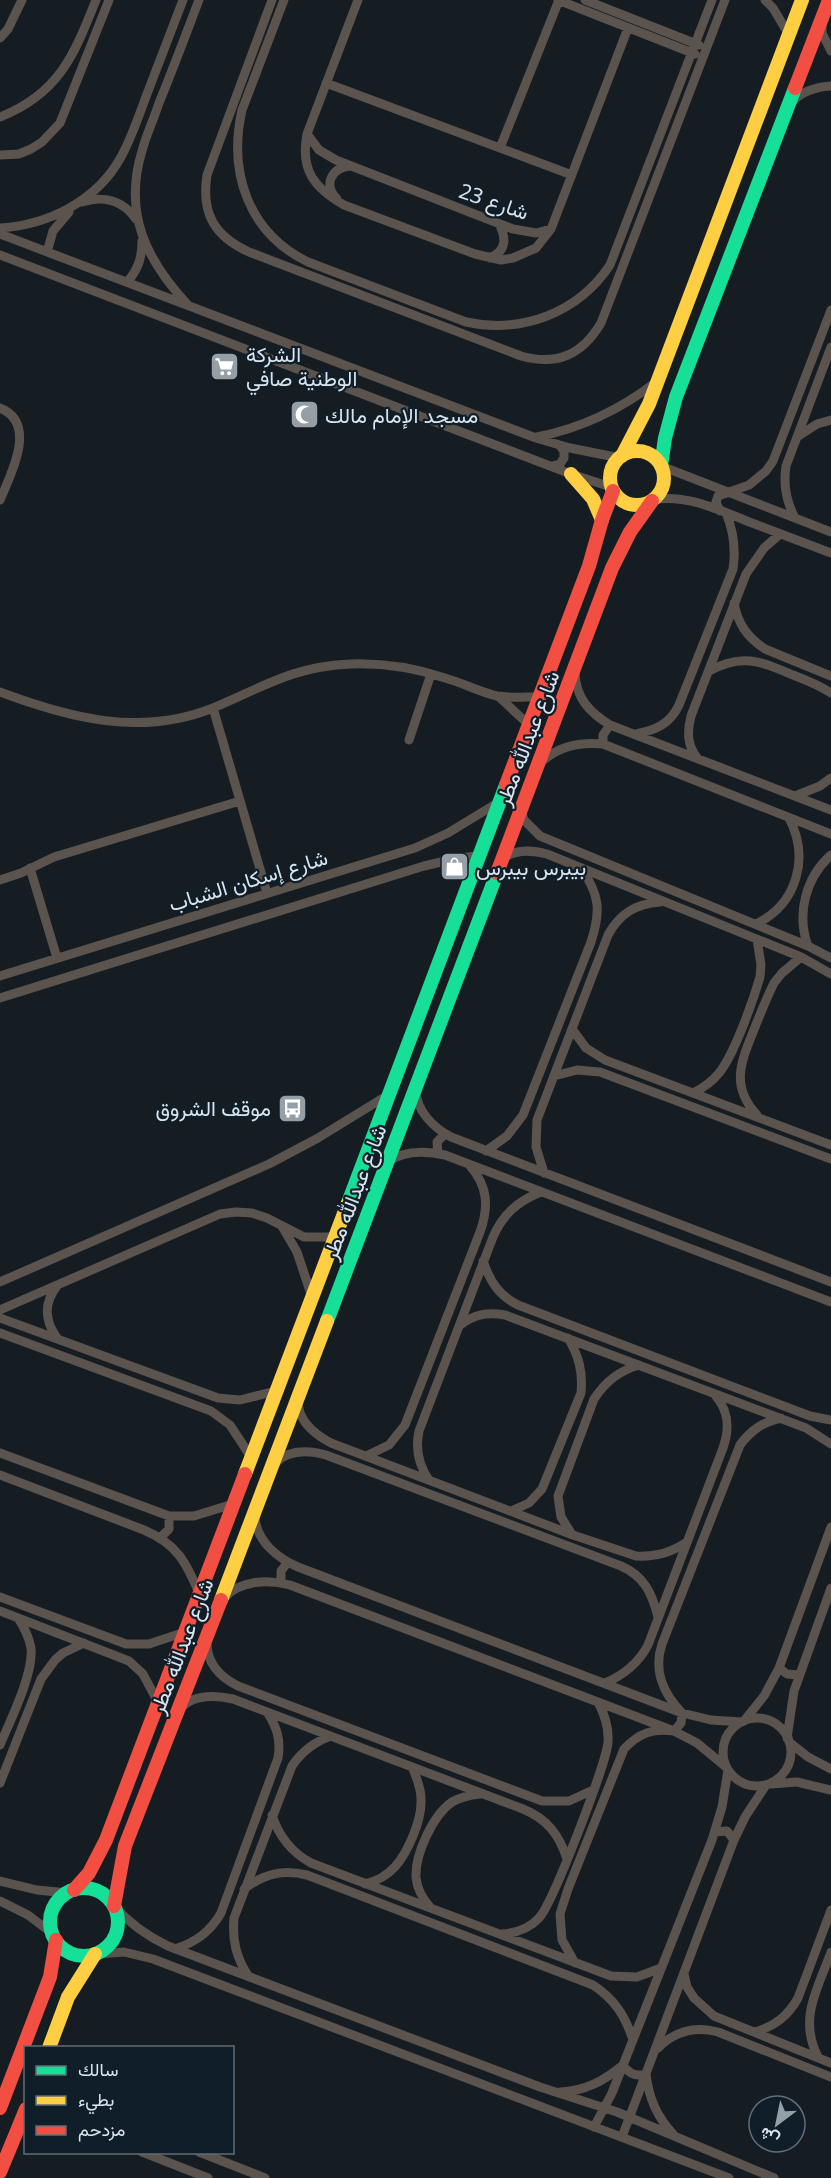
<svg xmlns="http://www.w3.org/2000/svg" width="831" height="2178" viewBox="0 0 831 2178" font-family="'Noto Sans',Vazirmatn,sans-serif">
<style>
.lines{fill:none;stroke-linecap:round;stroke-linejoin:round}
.street{stroke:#5b534d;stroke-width:9}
.fast{stroke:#16e098;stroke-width:14}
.slow{stroke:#ffcf43;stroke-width:14}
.jam{stroke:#f24e42;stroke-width:14}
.labels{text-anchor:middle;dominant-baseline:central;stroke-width:4.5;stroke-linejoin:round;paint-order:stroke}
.street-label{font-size:21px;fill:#dbe4ec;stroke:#0f1e29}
.poi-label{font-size:21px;fill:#dbe4ec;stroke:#0f1e29;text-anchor:start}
</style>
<rect width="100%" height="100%" fill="#151d23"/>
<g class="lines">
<path class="street" d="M272,0L207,175C201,213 214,236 249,252L521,356C557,366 582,355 601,323L725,0
M284,0L242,110C228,172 248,233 308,262L466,322C522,334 578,313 610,265L712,0
M358,0L307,134C300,170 314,188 344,205L475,254L501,260L513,258L536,248L551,229L628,28
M558,0L695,54
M585,0L699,45
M765,0L773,8L789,35
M822,23V33L831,51
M0,38L8,29L22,0
M326,83L572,175
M792,102C802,91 817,87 831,86
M0,117C59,94 74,55 96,0
M307,134L319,150L336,160L513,229L536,233L551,229
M500,148L559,0
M0,155L19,154L31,149L42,142L60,123L109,0
M337,199C323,185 331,168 350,166
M82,202C104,195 123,201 136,219
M0,228C48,225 97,201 121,157C132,137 139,115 147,94C159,62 171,31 183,0
M0,234L536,438L570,448L620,458
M47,252L53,231L69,212
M0,255L571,474L611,487
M489,258C506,252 507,239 499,224
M127,282C138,270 142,258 142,241
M188,305C146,260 123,213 142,151C146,135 154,119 159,103C173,69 186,34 199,0
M0,408C38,423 11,474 0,500
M537,437C582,428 620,410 656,382
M797,437L817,424L831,420
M552,466L560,464L564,458V451L560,446
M661,466L831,532
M652,500C686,493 721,511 752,523C778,533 805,543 831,553
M720,511L716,502L718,496L749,485L766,471L773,461L831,310
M795,518C786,501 783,485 786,466L831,347
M734,603C738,624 747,637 765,649L831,676
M709,671C742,653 760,661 793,675C806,680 819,685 831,693
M575,673C576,698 589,712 610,725L831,810
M0,692C69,718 141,737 213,708C263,687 294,666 351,664C383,663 415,668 445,678C463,683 480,692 497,696C510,698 525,697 538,697
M498,696L528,724
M213,708L267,893
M636,734C656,730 670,724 679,705L733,569C736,549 734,532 726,513
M409,740L431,674
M603,744V735L610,725
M698,759C687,746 687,732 691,716L746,574L764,548L780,534
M540,763C559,746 578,742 603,744L831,834
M795,796L820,786L831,778
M521,810L524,820L540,836L808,946L831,958
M502,859C515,849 532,850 547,854L801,957L831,974
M30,868L57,958
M0,880L21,873L54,857L240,801
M756,924C797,904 810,858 789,818
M808,946C796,914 806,877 831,855
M0,976L415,848L448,833L499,802
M0,998L424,866L458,858L478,856
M572,1029L586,1048L605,1060L831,1145
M554,1076L577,1070L600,1072L831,1159
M416,1090C416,1111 434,1128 451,1137L831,1282
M693,1093C703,1088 712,1082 719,1073C734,1055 753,1001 760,977L761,965L757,939
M757,1115C729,1085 742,1060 755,1027C761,1012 767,997 774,983L782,973L801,957
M486,1151L507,1136L523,1115L591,942C601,911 600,895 581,868
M438,1154L437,1142L445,1134
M388,1162C404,1150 426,1151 445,1155L831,1302
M544,1173L536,1147L537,1120L608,935C620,913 636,904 660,902
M283,1228L297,1252L312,1297
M483,1261C490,1281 498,1295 518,1305L810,1416L831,1420
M0,1282L269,1164L318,1138L388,1095
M57,1286C43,1304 45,1321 57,1338
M0,1310L220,1214L236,1212L252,1213L267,1218L304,1237H334
M0,1318L218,1398L240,1400L276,1391
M459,1326C474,1314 487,1312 505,1315L806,1428L831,1444
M0,1333L211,1411L230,1425L251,1457
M298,1401C298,1421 314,1434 331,1443L573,1535L636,1556C656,1557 670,1553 687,1542
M0,1453L169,1516H194L233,1504
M366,1456L389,1445L405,1425L480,1232C489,1207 488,1186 470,1166
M274,1464C288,1450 308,1450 326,1455L621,1566C644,1576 652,1593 658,1617
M0,1475L144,1530C177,1544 186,1562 199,1593
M429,1480C418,1464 415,1449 419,1431L493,1237C503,1214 518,1201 541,1192
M511,1511L529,1503L542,1489L581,1393C583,1372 579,1356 568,1338
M255,1518C257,1541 277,1558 298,1567L682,1713L711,1720L742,1722
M571,1533L561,1517L558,1496L594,1399C606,1381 619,1371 639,1365
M160,1538L169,1529V1516
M281,1582V1571L288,1562
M0,1597L126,1644H149L185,1632
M224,1598C240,1580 269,1579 290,1585L674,1731L697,1743L726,1767
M0,1611L129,1661L143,1674L158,1702
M207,1643C207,1663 220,1677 238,1686L542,1801H569L593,1790
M779,1668L787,1674L798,1675
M605,1683C624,1675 638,1664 648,1645L723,1448C730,1428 729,1411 715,1395
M180,1709C193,1694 215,1695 233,1699L523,1809C547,1819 559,1834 567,1859
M723 1752a34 34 0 1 1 68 0a34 34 0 1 1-68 0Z
M744,1721L764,1696L779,1668L831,1527
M787,1738L794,1691L831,1588
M789,1742L808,1757L831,1769
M0,1745C10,1721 34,1673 31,1648C29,1637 24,1627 18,1618
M0,1783L41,1679L55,1660L63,1653L84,1643
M771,1784L797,1782L831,1790
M272,1815C279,1837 291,1852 311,1863L611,1976L637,1977L661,1968
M715,1832L727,1831L734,1840
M0,1881L37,1890L68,1893
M365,1884C391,1878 403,1860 413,1836C417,1826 421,1815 421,1803C422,1791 417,1778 412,1767
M244,1889C264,1874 282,1869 307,1875L593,1985C614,1999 625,2015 633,2040
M0,1901L28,1915L53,1934
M114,1906C130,1924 147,1936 168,1946L540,2087L617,2112L774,2178
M430,1907C422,1898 417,1889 416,1877C415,1854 433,1815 452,1802C461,1797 470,1795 480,1794
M502,1934C516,1933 529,1929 539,1918C553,1903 607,1762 608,1742C609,1727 605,1715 598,1702
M175,1949C196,1942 210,1932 221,1913L278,1758C281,1740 277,1727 267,1712
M97,1954L124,1952L153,1959L729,2178
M575,1963L562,1940L560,1914L568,1889L624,1749C639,1733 653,1728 674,1731L681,1723L682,1713C663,1693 653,1671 662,1644L740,1445C751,1430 763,1422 781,1418
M684,1974L687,1987L694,1998L714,2016L831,2063
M249,1977C236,1958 232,1940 234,1918L292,1766C302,1751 314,1742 331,1736
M755,2032C775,2026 788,2016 798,1998L831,1910
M658,2048C675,2031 695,2026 718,2032L831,2077
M818,2057C798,2018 818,1989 831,1952
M560,2092C585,2091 604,2081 623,2065C629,2074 636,2077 646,2074C649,2099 657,2117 674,2135
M594,2127L612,2093L712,1840L722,1807L728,1770
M622,2137L734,1840L745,1817L766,1785
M142,2152L208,2178
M199,2152L265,2178"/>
<path class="fast" d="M661,466L665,438L676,397L795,88
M348,1203L506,785
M327,1321L497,873
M50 1922a34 34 0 1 1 68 0a34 34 0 1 1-68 0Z"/>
<path class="slow" d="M610 478a27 27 0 1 1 54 0a27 27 0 1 1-54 0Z
M622,456L649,404L802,0
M571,474L593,499L602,520
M245,1474L348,1203
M221,1600L327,1321
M49,2048L68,1997L95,1954"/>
<path class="jam" d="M795,88L829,0
M506,785L589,566L602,520L613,491
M497,873L612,568L630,532L652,501
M74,1890L89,1873L106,1840L245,1474
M114,1906L125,1846L221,1600
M0,2108L50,1977L56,1940
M0,2172L26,2109"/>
</g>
<defs>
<symbol id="supermarket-square" viewBox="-11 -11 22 22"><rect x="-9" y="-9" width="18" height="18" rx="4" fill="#969ea6" stroke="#0f1e29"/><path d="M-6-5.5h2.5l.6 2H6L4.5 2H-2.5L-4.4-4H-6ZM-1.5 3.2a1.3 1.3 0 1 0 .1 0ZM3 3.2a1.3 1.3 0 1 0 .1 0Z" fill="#fff"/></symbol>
<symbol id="mosque-square" viewBox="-11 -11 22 22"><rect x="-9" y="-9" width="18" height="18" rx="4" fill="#969ea6" stroke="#0f1e29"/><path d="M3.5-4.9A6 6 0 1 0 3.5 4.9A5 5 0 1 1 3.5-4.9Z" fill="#fff"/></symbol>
<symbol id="shop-square" viewBox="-11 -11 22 22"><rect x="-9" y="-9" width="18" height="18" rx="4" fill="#969ea6" stroke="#0f1e29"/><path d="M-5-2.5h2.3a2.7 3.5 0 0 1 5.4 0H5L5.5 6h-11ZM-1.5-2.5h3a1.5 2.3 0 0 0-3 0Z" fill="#fff"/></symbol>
<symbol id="bus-square" viewBox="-11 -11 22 22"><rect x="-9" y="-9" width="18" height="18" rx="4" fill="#969ea6" stroke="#0f1e29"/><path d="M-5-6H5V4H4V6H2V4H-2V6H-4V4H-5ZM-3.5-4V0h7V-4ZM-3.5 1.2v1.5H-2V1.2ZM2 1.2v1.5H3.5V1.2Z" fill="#fff"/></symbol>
</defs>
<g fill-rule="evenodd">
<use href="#supermarket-square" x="208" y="350" width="33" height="33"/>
<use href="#mosque-square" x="288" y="398" width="33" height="33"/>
<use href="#shop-square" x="438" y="850" width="33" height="33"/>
<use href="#bus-square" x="276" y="1092" width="33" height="33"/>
</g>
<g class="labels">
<g class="street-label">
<text transform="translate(494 201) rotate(19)">شارع 23</text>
<text transform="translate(527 738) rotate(-69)">شارع عبدالله مطر</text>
<text transform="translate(248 880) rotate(-17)">شارع إسكان الشباب</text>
<text transform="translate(354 1192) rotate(-69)">شارع عبدالله مطر</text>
<text transform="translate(181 1646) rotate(-69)">شارع عبدالله مطر</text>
</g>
<g class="poi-label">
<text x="246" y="354">الشركة<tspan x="246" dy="24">الوطنية صافي</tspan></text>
<text x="325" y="415">مسجد الإمام مالك</text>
<text x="476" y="867">بيبرس بيبرس</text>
<text x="271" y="1108" text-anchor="end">موقف الشروق</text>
</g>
</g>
<rect x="24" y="2046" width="210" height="108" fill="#0f1e29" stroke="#616d77" stroke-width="1.5"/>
<rect x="36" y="2066" width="30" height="9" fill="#16e098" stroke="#616d77" stroke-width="1.5"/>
<text x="78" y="2076" font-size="18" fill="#dbe4ec">سالك</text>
<rect x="36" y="2096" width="30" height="9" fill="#ffcf43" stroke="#616d77" stroke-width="1.5"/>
<text x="78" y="2106" font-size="18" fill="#dbe4ec">بطيء</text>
<rect x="36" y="2126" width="30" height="9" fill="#f24e42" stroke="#616d77" stroke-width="1.5"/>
<text x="78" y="2136" font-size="18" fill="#dbe4ec">مزدحم</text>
<g transform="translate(777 2124) rotate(212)"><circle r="28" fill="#0f1e29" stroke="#616d77" stroke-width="1.5"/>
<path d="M0-4.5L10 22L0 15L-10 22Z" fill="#969ea6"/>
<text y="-9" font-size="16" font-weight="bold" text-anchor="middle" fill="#dbe4ec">ش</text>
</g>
</svg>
